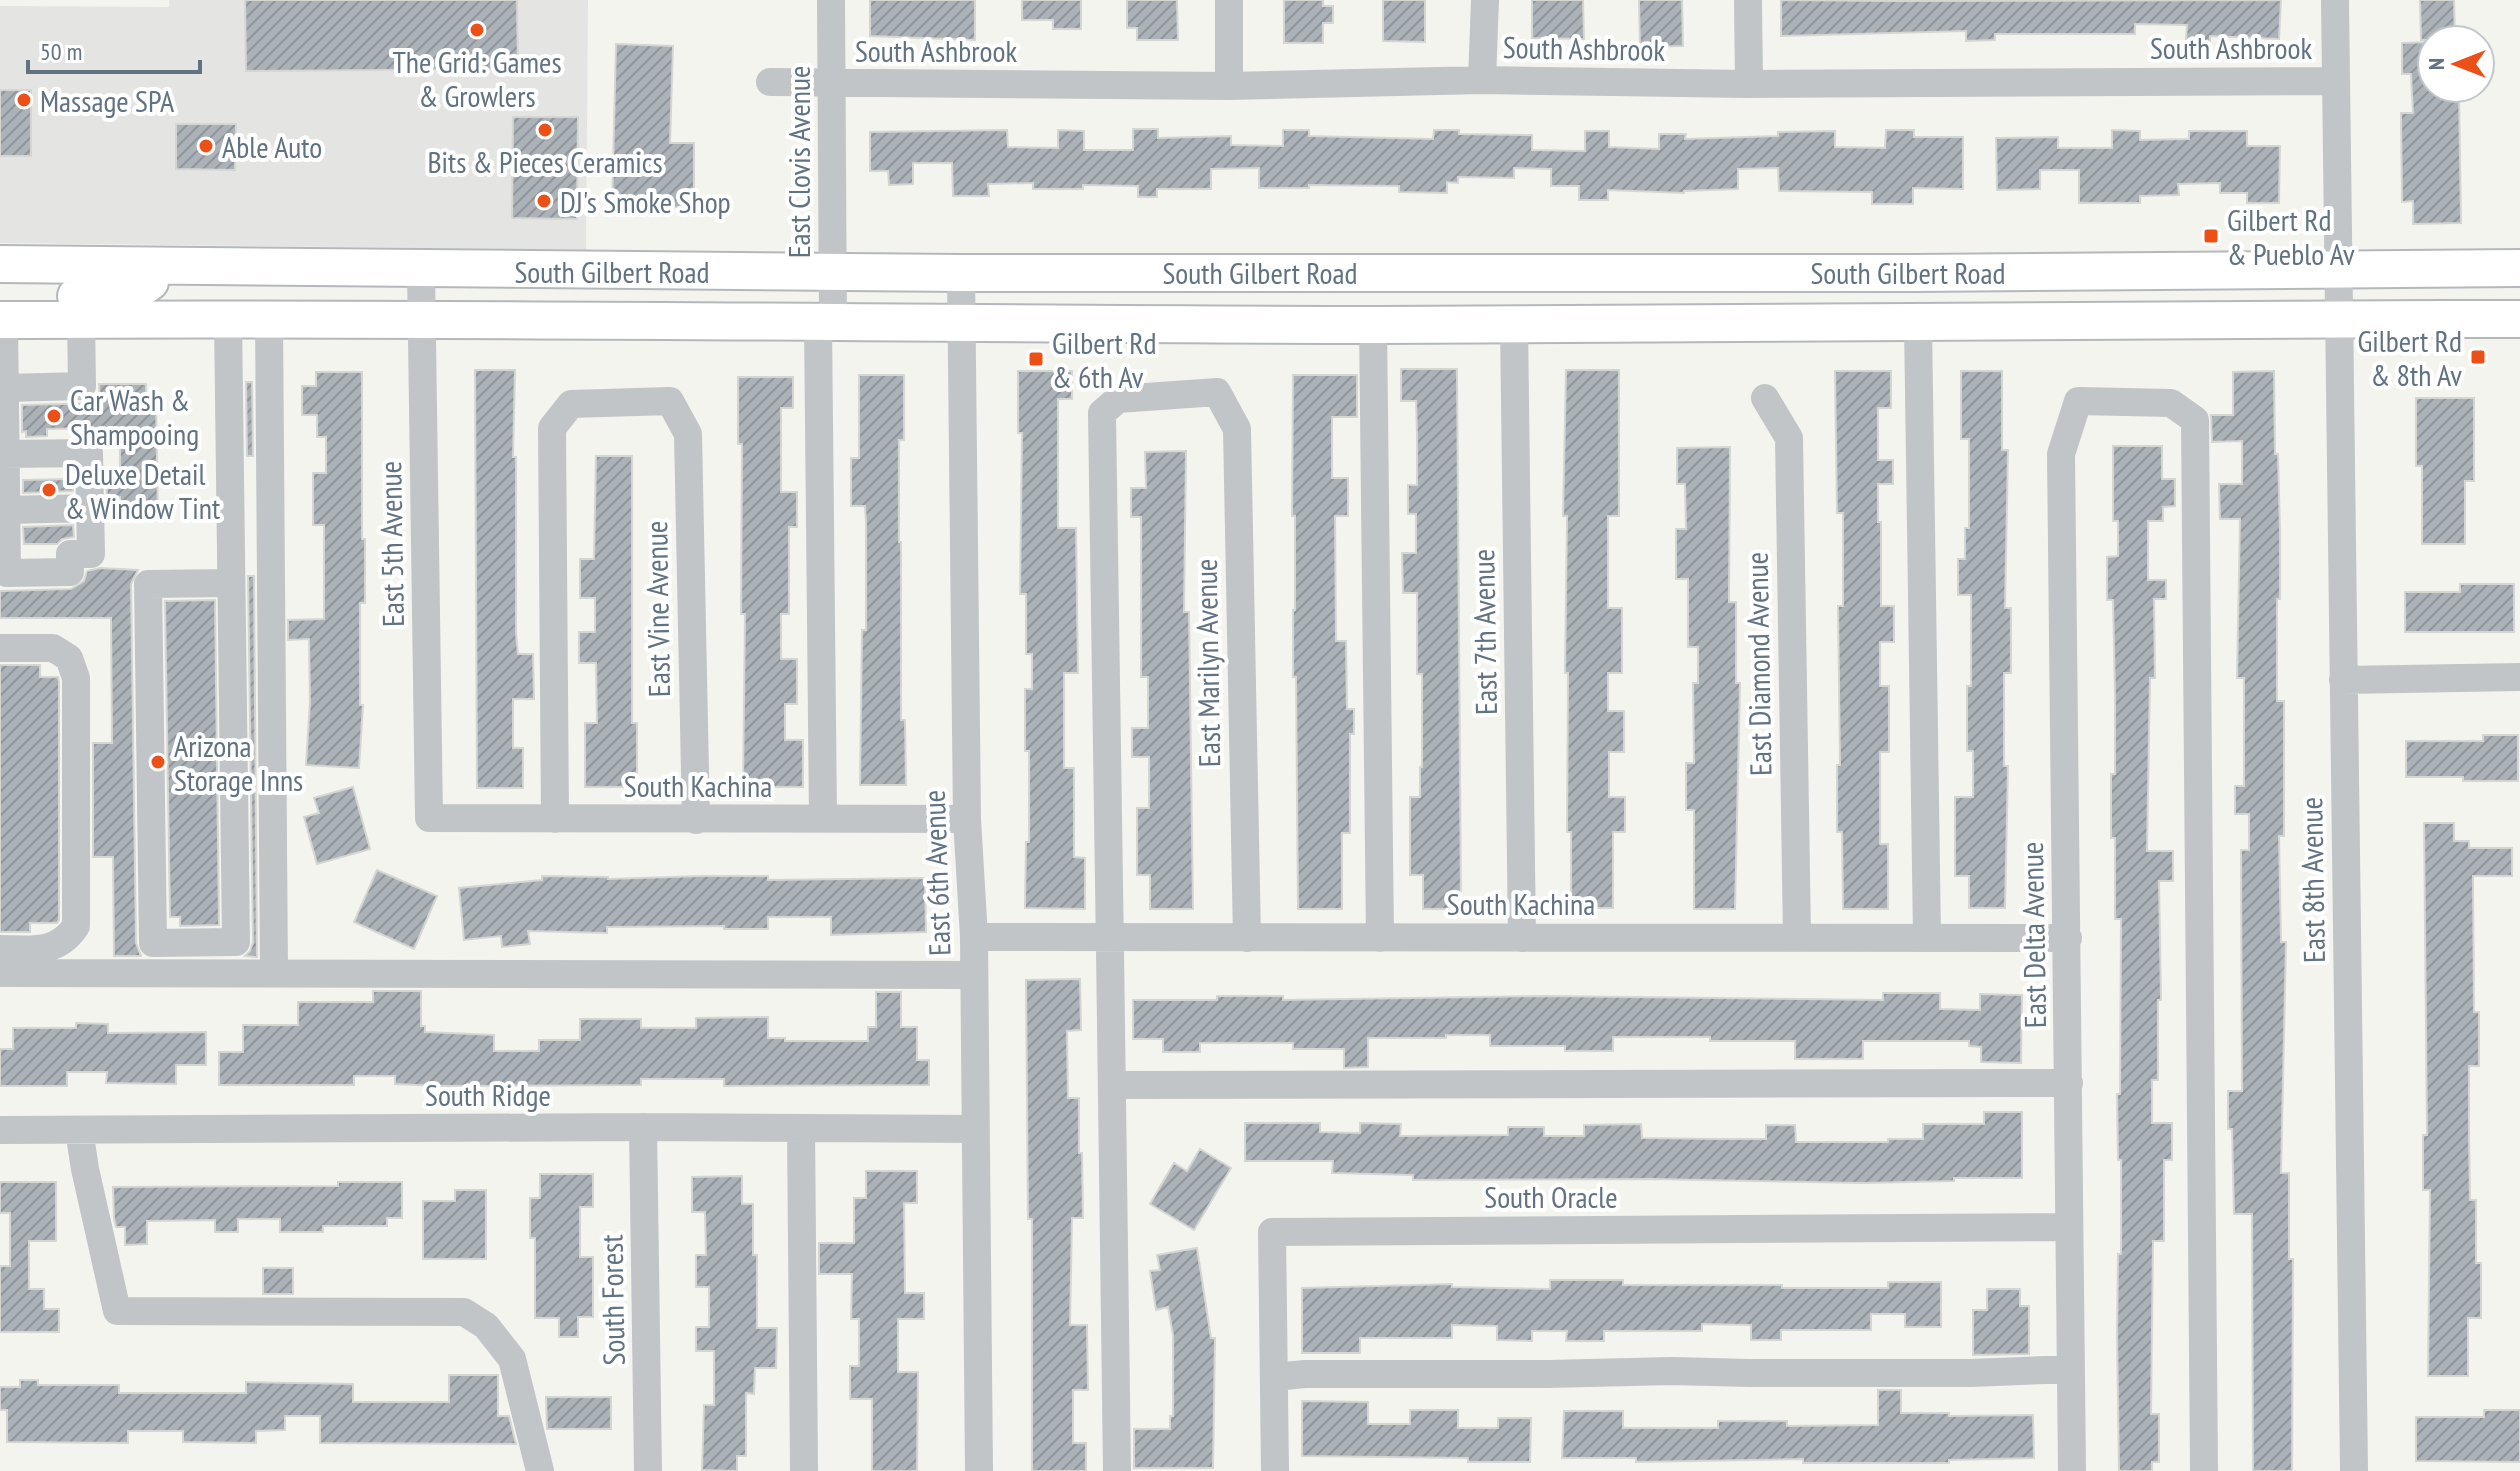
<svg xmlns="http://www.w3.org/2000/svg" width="2520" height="1471" viewBox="0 0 2520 1471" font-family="'PT Sans Narrow',sans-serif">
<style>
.built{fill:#e4e5e3}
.building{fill:url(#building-hatch);stroke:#d5d5d2;stroke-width:2}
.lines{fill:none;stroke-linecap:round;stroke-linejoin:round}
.major-casing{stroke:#b4b8bc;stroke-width:40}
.minor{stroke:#c1c5c8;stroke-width:28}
.major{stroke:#fff;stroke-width:36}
.poi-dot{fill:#ec5017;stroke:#fff;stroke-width:3}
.labels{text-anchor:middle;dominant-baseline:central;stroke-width:8;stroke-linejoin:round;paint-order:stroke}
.street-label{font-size:30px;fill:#617282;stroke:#fff}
.poi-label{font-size:30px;fill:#617282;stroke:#fff;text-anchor:start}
</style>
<defs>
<pattern id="building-hatch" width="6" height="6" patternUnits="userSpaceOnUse" patternTransform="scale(2)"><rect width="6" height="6" fill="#abb2b8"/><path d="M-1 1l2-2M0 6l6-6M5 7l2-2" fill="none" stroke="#8f959b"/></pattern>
</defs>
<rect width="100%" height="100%" fill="#f4f4ef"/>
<path class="built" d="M169,0H588L586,250L0,243V6L169,7Z"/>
<path class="building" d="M245,0H517L518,69L246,71Z
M870,0H975V40L870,36Z
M1022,0H1081V29H1053V20H1022Z
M1127,0H1177L1178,40H1137V28H1127Z
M1284,0H1323V6H1333V23H1323V43H1284Z
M1383,0H1425V42L1383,41Z
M1532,0H1583L1584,39L1532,38Z
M1639,0H1682L1683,46L1640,47Z
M1781,0L1896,1L2281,0L2279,39L2210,36V41L2186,40L2187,25L2135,24V34H1995V40L1966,41V31L1781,36Z
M2420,0H2454L2455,40H2421Z
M2432,42V91L2459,90L2461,223L2413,224V201L2402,202L2401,113H2413L2411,74H2402V43Z
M616,44L673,46L670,143H694V207L612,208Z
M0,90H31V156H0Z
M513,117H578L577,219L512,218Z
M176,124H236L235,170L176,169Z
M1133,129H1158V138L1231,136V145L1283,146V130H1309V136L1433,139L1434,130H1459V134L1532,135V150L1585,151V131H1609V147L1659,149V134H1686L1685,139L1778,136V132L1835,131V147L1885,148L1886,130H1914V137H1963V189L1913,188V204H1872V192L1779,191L1778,168L1738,169V189L1684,191V193L1608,190V200H1579V186H1551V169L1514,168V178L1458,177V183L1447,182V193L1399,192V186L1309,185V188H1259V168L1211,169V189H1157V197H1138V186L1083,185V189H1033V183L988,184L989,196H953L952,163H913V184L889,185L888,171H870V132L1007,130L1008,147L1058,148V130L1084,131V150H1133Z
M2112,130L2140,131V140L2189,139V131H2247V146H2280L2279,203H2247V193H2220V183L2178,184L2179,195L2140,196V203H2079V170H2040V189L1997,190L1996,138L2058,137V148H2112Z
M1401,369H1457L1461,909H1423V875H1410V797H1420V767H1422V674H1417V593H1403L1402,553H1416V514H1408V485H1417V435L1416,401H1401Z
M475,370H515L513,457H516V633L518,654H533L534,699H513V748H523V788H477Z
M1566,370H1619V516H1608V608H1622V673H1608V711H1624V752H1609V797H1625V832H1613V908H1571V832H1567L1568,673H1565L1567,516H1563Z
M1018,371H1072V399H1058V528H1076L1078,673H1064V768H1074V857L1085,858V909L1025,908L1026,842H1029V751H1025V689H1032V654H1026V594H1020L1022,433H1018Z
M1835,371H1891V408H1878V460H1893V484H1878V522H1881V606H1894V642H1880V686H1889V752H1880V844H1888V909H1843L1842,832H1837V765H1840L1838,606H1843V513H1837Z
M1961,371H2002V450H2008L2005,608H2011V673H2004V766H2008L2005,908H1969V876H1955V797H1973V751H1967V686H1971V595H1958V559H1965V528H1969V439H1961Z
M2274,371L2275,454H2278L2280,531V599H2277V701H2284V836H2279L2281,942H2286L2281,1173H2289V1259H2293L2292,1471H2253L2252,1214H2234L2232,1129H2228V1091H2242L2241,850H2249V814H2235V786H2244V678H2237L2240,519H2220L2219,484H2242V441L2212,442L2211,415H2233V372Z
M316,372H362V539H365V603H360V705H363L359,768L306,765L310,702L309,639L288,640V620L324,619V525H313V473H326V437H317V415H302V386H316Z
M859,375H904V440H899V542H901V720H905L906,785H860L862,630H866V522L865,506H851V458H859Z
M1293,375H1357V417H1332V478H1348V516H1335L1336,641H1346L1347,709H1354V734H1350V833H1342V909H1298L1296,677H1293V610H1295V516H1292Z
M738,377H793V408H781V492H797V527H789V614H781V659H797V704H785V740H803V787H743L745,614H741L742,444H738Z
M246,382H252L253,456H247Z
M99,384H146V398H156L158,518H121L120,497L107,498L106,478L120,477V437L100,438V428L47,429V436L26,437V431L22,432V405L100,403Z
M2416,398H2474V481H2465V544H2422V466H2416Z
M2113,446H2162V479H2175V506L2163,507V521H2148V580H2166V599H2154L2155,678H2150L2147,851H2173V881H2159L2161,1000H2158V1080H2152V1123H2172V1160H2164V1241H2153L2151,1414H2159V1462H2152V1471H2119L2117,1334L2118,1254H2121V1160H2118L2117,1094H2120L2121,919H2115V838H2111V774H2115V695L2113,600H2107V557L2118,556V521H2113Z
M1730,447L1729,602H1736V683H1740L1735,909H1694V810H1686V763H1694L1693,683H1698V647H1688V579H1676V529H1686L1685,484H1677V448Z
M1186,451L1184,612H1189L1193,909H1150V875H1137V808H1149V757H1132V728H1148V677H1141V517H1131V488H1146L1145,452Z
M596,456H632V723H637V787H585V723H597L596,663H579V632H595V598H580V559H594Z
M72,479L73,491L23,493V480Z
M73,525L74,537L62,539L57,544H24L23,527Z
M100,568L138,570L131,584L136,943L141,956H114L113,857H93V743H112L111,618H0V591L71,589L84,581L87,571Z
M248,576H254L257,957L245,956L250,951L253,942Z
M2460,584H2514V632H2405V592H2460Z
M215,600L219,925L180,926V917H170L165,601Z
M0,665H40V677H58L59,681V920L57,923H30V932H0Z
M2483,735H2518V781H2463V777H2406V741H2483Z
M353,787L370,849L317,864L304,817L319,813L314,798Z
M2424,823H2454V841H2469V848H2512V876H2473L2474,1012H2479V1066H2469V1135L2470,1200H2476V1263H2481V1318H2468V1376H2428L2430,1190H2423V1135H2427Z
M377,870L437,896L414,949L354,922Z
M542,876L608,877V879L702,876H768V880L925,878L926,932L831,935V917H768V929H724V926L607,927V933L528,931L530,944L502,947L501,936L464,940L459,888L542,880Z
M1080,979L1081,1030L1067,1031L1068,1098H1079V1153H1082L1083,1218H1072L1070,1325H1087L1088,1390H1073V1443H1086V1471H1032V1219H1028L1026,980Z
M373,991H421V1026H425V1032L494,1035V1051H539V1040H580V1019H641V1028H696V1018L768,1017V1038H785V1041H868V1027H876V992H901V1027H917V1060H929V1085L724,1086V1079H641V1085L440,1086L395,1084V1076H354V1085H219V1052H243V1025H298V1002H373Z
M1883,993H1940V1009L1980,1010V994L2022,995L2021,1063L1981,1062V1047L1969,1046V1041H1863V1059H1795V1041H1710V1037H1613V1051H1565V1046H1490V1035H1446V1038H1368V1067L1344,1068V1049H1293V1043H1200V1052H1163V1039H1133V1000H1217V996H1283V1000L1546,996L1883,1000Z
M76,1023L108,1024V1033L206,1032V1065H176V1084L106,1083L107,1072H67V1086H0V1049H13V1028H76Z
M1984,1112H2022V1178H1954V1181L1864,1183L1652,1179L1413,1180V1175L1332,1173L1333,1161H1245V1123H1320V1132L1360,1133V1123L1401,1124L1400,1136L1508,1135V1127H1544V1136H1584V1125L1641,1124L1642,1138L1719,1139H1766V1125H1795L1796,1142H1888V1139H1923V1124H1984Z
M1200,1149L1231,1168L1194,1230L1150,1204L1174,1163L1187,1171Z
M866,1171H917V1203H904L905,1293H924V1319H898V1372H918L917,1471H872V1399H850V1366H859V1319H851L852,1274H819V1243H854V1198H866Z
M540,1174H593V1207H580V1257H593V1317H578V1337H559V1318H535V1238H530V1198H540Z
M742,1176V1204H753V1255H757V1328H777L776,1368H755L754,1394L746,1393V1456H737V1471L702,1470L704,1405H714V1351H696V1327H709V1287H696V1255H706L705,1212H692V1177Z
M0,1182H56V1241H29V1289H44V1309H59V1332H0V1266H10V1213H0Z
M338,1182H402V1218H387V1226H323V1232H280V1219H238V1232H215V1220L147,1221V1244L125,1245V1227H116L114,1219L113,1187L338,1186Z
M455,1190H486V1259H423V1201H455Z
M1197,1248L1211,1338H1215L1213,1468H1134V1429H1170V1416H1173V1335L1168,1307L1156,1310L1150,1271L1160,1270L1157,1255Z
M263,1268H293V1294H263Z
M1550,1280H1623V1285H1782V1288H1888V1282H1941V1327H1905V1314H1871V1330H1781V1340H1751V1325L1702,1324V1331H1604V1341H1566L1567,1331H1532V1341L1497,1340V1326L1452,1325V1338H1360V1353H1302V1288L1452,1284V1287L1550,1289Z
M1987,1289H2020V1306H2029V1354L1973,1355V1310H1987Z
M449,1375H498V1416H509L516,1444L320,1443V1416H285V1430L256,1431V1443L183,1442V1431H128V1443L7,1442V1410H0V1387H20V1380H38V1385H119V1393H246V1382L353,1384V1402H449Z
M1878,1390H1901V1413H1949V1416L2033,1415L2034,1458L1949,1460V1463H1803V1459L1636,1462V1458H1562L1564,1411H1623V1428H1718V1421H1787V1426L1878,1425Z
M546,1397H611V1429H547Z
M1302,1401L1368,1402V1424H1410V1410H1458V1428H1498V1418H1531L1530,1462H1468V1458L1302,1456Z
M2484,1410H2520V1462L2416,1461V1417H2484Z"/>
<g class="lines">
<defs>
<path id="major" d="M0,264L961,273H1915L2520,268
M76,296L134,293L150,282L152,266
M0,320C460,317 920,324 1380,325C1760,325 2140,318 2520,319"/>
</defs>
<use href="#major" class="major-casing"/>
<path class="minor" d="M831,0L833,324
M1229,0V86
M1748,0L1749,84
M2335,0L2354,1471
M1482,80L1485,0
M770,82L1229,86L1482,80L1749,84L2335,81
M421,270L429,818L967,819
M961,273L967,819L974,937L979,1471
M228,319L236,942L153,943L148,584L231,583
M269,319L274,973
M4,320L7,573L70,572V554H91L89,453L5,454
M1918,323L1927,937
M818,324L823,818
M1373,325L1380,938
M1514,325L1522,938
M5,388L82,386L81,319
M1765,398L1789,438L1797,936
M6,510L90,508
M0,648H53L69,658L76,678V926C57,955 31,949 0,949
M2343,680L2520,677
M555,819L552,428L571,404L670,401L688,434L696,820
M974,937L2068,938
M0,973L974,975
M1114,1085L2069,1083
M643,1127L648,1471
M801,1128L804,1471
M0,1130L643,1127L976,1129
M79,1130L85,1169L117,1311L464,1312L486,1326L512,1359L540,1471
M1274,1377L1305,1374H1548L1672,1371L1750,1373H1970L2071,1369
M1117,1471C1114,1118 1106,766 1102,413L1118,399L1217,392L1237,429L1247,938
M1275,1471L1272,1232L2069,1227
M2072,1471L2061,454L2078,401L2171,403L2195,420L2204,1471"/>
<use href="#major" class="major"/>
</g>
<g class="poi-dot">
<circle cx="477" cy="30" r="8"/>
<circle cx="24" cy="100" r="8"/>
<circle cx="545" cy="130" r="8"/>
<circle cx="206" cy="146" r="8"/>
<circle cx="544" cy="201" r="8"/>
<rect x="2203" y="228" width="16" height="16" rx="4"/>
<rect x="2470" y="349" width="16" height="16" rx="4"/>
<rect x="1028" y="351" width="16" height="16" rx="4"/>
<circle cx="54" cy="416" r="8"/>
<circle cx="49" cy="490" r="8"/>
<circle cx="158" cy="762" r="8"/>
</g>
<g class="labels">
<g class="street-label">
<text x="2231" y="47">South Ashbrook</text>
<text transform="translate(1584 48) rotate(1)">South Ashbrook</text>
<text x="936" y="50">South Ashbrook</text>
<text transform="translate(798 162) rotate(-90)">East Clovis Avenue</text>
<text x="612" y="271">South Gilbert Road</text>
<text x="1260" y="272">South Gilbert Road</text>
<text x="1908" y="272">South Gilbert Road</text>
<text transform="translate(391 544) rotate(-91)">East 5th Avenue</text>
<text transform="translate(657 609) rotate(-91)">East Vine Avenue</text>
<text transform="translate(1484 632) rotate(-91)">East 7th Avenue</text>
<text transform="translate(1207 663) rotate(-91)">East Marilyn Avenue</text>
<text transform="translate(1758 664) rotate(-91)">East Diamond Avenue</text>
<text x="698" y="785">South Kachina</text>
<text transform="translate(936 873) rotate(-92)">East 6th Avenue</text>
<text transform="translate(2312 880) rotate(-91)">East 8th Avenue</text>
<text x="1521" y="903">South Kachina</text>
<text transform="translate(2033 935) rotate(-91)">East Delta Avenue</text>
<text x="488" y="1094">South Ridge</text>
<text x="1551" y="1196">South Oracle</text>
<text transform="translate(612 1300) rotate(-91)">South Forest</text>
</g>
<g class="poi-label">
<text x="477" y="61" text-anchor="middle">The Grid: Games<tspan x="477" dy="34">&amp; Growlers</tspan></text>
<text x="40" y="100">Massage SPA</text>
<text x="222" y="146">Able Auto</text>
<text x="545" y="161" text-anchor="middle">Bits &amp; Pieces Ceramics</text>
<text x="560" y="201">DJ's Smoke Shop</text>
<text x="2227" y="219">Gilbert Rd<tspan x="2227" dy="34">&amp; Pueblo Av</tspan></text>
<text x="2462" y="340" text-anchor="end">Gilbert Rd<tspan x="2462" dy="34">&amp; 8th Av</tspan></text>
<text x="1052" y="342">Gilbert Rd<tspan x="1052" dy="34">&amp; 6th Av</tspan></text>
<text x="70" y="399">Car Wash &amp;<tspan x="70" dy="34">Shampooing</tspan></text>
<text x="65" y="473">Deluxe Detail<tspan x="65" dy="34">&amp; Window Tint</tspan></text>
<text x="174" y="745">Arizona<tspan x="174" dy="34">Storage Inns</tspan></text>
</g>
</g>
<g transform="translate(2456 64) rotate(270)"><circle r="38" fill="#ffffff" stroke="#c0c7cd" stroke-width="2"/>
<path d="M0-6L14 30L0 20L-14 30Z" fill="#ec5017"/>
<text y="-12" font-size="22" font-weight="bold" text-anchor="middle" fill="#617282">N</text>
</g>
<path d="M28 60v12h172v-12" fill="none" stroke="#617282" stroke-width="4"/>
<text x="40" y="60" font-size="24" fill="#617282" stroke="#ffffff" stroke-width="6" paint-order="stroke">50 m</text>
</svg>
